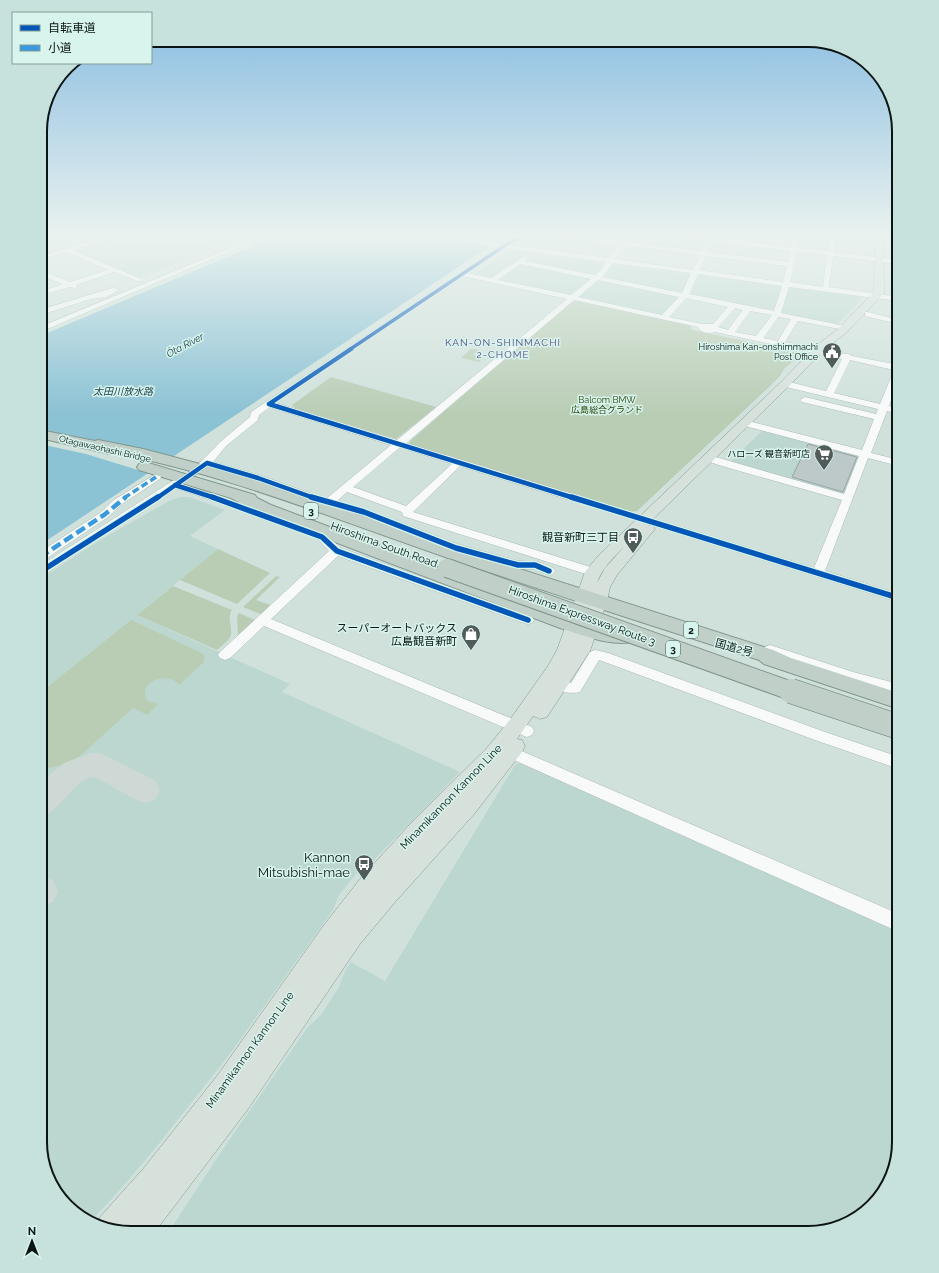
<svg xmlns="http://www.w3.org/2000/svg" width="939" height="1273" viewBox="0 0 939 1273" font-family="Raleway,'Noto Sans JP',sans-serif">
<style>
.built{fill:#bcd7d0}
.green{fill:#b9cdb5}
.water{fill:#8bc2d4}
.pier{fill:#d0e1dc}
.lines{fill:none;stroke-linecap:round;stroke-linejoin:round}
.taxiway{fill:#ced8d5;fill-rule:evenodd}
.building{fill:#bcc9c8;stroke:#97a4a2}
.minor-tunnel{stroke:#b2c2be;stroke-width:10;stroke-dasharray:10 4.5;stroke-linecap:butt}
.minor-casing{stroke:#adb9b6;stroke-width:1}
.major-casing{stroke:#81978d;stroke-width:1}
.highway-casing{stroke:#81978d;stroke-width:2}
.minor{fill:#f8fafa;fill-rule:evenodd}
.major{fill:#d6e1dc;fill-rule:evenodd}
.highway{fill:#c0d0c8;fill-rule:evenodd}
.highway-bridge-far1-casing{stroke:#81978d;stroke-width:20;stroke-linecap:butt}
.highway-bridge-casing{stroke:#81978d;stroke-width:26;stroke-linecap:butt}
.highway-bridge-far1{stroke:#c0d0c8;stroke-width:18}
.highway-bridge{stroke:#c0d0c8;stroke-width:24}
.quiet-far1{stroke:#3a9ade;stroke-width:3.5;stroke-dasharray:7 3.5;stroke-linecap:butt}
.quiet{stroke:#3a9ade;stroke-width:4.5;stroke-dasharray:10 4.5;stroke-linecap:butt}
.cycleway-far2-casing{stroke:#d7f4ed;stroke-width:5}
.cycleway-far1-casing{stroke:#d7f4ed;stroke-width:6}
.cycleway-casing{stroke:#d7f4ed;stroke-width:8}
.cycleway-far2{stroke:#0057b8;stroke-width:3.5}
.cycleway-far1{stroke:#0057b8;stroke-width:4.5}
.cycleway{stroke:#0057b8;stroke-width:5.5}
.labels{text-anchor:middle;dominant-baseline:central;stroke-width:3;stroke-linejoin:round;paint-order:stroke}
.far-poi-label{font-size:9px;fill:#0b1513;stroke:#d7f4ed;text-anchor:end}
.far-park-label{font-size:9px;fill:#264105;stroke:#d7f4ed}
.far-street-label{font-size:9px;fill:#0b1513;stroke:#d7f4ed}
.far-neighbourhood-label{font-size:10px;letter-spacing:1px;fill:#594785;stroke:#d7f4ed}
.far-water-label{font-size:10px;font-style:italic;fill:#1b3c48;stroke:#d7f4ed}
.shield{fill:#d7f4ed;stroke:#485854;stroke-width:1}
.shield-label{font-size:10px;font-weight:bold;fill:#0b1513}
.poi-label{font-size:11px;fill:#0b1513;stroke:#d7f4ed;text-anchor:end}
.street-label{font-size:11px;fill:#0b1513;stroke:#d7f4ed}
.near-poi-label{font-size:13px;fill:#0b1513;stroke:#d7f4ed;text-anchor:end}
.rim{fill:none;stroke:#0b1513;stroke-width:2}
</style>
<rect width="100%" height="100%" fill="#d0e1dc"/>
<path class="built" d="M120,236H237L240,237L140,278L71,250Z
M510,250L530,253L494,279L473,275Z
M533,254L605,263H606L596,276L522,261Z
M519,263L593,278L571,295L497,281Z
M611,264L690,274L691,275L682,294L601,278Z
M699,275L782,286L783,287L776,312L690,295L697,276Z
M598,279L681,295L662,315L577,297Z
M790,287L858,296L862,299L837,324H834L780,313L788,288Z
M763,430L860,456L845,494H842L730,462Z
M181,497H189L225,510L190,536L218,549L137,615L290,684L282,692L460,772L370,864L357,873L339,895L333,910L229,1055L153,1151L119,1191L90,1222L86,1221L52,1187L40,1141V579L102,539L171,500Z
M521,763L899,931V1142L887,1187L853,1221L808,1233H168L221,1152L307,1028L321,1015L339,987L345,971L351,962L385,981L515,765Z"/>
<path class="green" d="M578,300L692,324L690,326L692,330L798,352L801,355L784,369L780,376L767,389L637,511L629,512L410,444V441L561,310L573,301Z
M471,349L479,350L473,355L483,358L479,362L461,358Z
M331,377L436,407L396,439L295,408L292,405Z
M218,549L270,573L237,604L180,580Z
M276,576L280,577L256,600L273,606L263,615L243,607Z
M173,586L232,610C226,619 235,630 229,639C226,643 221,646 217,650L137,615Z
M239,613L257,621L236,639L238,634L237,616Z
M131,620L204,654V662L179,685C169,670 135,682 148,701L158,704L147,715L133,708L79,757L61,765L40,770V693Z"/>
<path class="water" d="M277,236H505L40,545V336Z"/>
<path class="pier" d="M433,236H489L505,238L493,246Z
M40,430L69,435L176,457L151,474L86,454L40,444Z"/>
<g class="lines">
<path class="taxiway" d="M91,753H99L109,757L156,781L160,790L156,799L145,803L134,799L95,777C78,777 64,802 52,811C49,814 44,815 40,816V783L64,763Z
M40,875L53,880L58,891L53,902L41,907Z"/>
</g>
<path class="building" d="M808,444L857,457L843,492L792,477Z"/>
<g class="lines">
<path class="minor-tunnel" d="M178,482L203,465"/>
<defs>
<path id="minor" d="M59,236H67L40,245V241Z
M109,236H117L73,250L141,279V281H137L114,272L76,285V288L69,287L40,296V292L63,284L40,275V270L70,282L108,270L66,252L40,260V256Z
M259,236H266L40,332V327Z
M441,236H452L504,244L516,236H522L511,245L609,258L618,245L564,238L561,236H575L620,241L624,236H630L626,242L701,251L705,245L707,244L710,246L708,252L788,262L790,251L683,238L680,236H695L791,247L793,236H799L797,248L828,251L830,236H836L834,252L899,260V264L833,256L829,287L899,297V301L789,287L781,313L845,326L849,328L845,330L798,321L785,342L845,354H848L852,356L899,365V379L889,406L899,408V414L887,411L871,453L899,460V466L868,458L825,571L899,594V602L460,466L413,512L597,569L599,572L597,575H589L403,516L402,512L347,492L336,502L368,510L460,545L518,561L539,562L553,568L555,571L553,574L549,575L533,569H518L452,551L360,514L324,505L254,480L208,466L199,467L198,465L220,442L250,417L251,412L499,247L444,238ZM624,245L700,255L693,270L615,259ZM506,248L515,250L606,262L601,270L595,275L525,261L528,258L525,256L491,278L467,273ZM796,252L827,255L823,287L790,282ZM706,256L787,266L783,282L699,270ZM613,263L691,273L682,293L602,277ZM520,264L591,279L571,295L498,280ZM698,274L782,286L774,311L689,294ZM462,276L567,299L397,440L276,403ZM598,280L679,297L662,315L578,297ZM686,298L728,307L713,324H702L669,317ZM574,300L698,327C701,333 709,334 715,332L842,359L826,391L785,381L781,384L782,386L878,409L876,414L805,397L800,400L802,402L874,419L862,450L744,420L739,423L741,425L859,456L844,494L712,456H704L703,458L704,460L722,466L842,500L814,568L406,443ZM735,308L743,310L728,330L718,327ZM750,311L772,315L756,336L735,332ZM778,317L791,319L778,341L763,338ZM850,360L894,370L880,404L834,393ZM270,407L391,445L326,499L262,476L213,462L226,446L258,420L259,415ZM400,447L452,464L406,506L353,487Z
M894,236H899V238L895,237Z
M112,288H115L119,290L106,297L91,299L40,315V310Z
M865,312H868L899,320V324L865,316Z
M156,474L160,475L161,477L160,479L122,504L108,517L44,560L40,561V552L100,513L114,500Z
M178,479L182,480L183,482L182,484L326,535L341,548L532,617L534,620L532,623L528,624L524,623L338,556L271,619L532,727L534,731L532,735L527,737L522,735L264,626L230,658L225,660L220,658L218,655L220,652L329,551L318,539L194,494L175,488L44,575L40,576V566L174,480Z
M770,645L853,672L899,684V694L852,682L765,653L763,650L765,647Z
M595,650L608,653L825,732L899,757V769L815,740L602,661L599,660L580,692C571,694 558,693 553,684L555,680L560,679L571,683L590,652Z
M510,746L899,914V932L505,756L503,752L505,748Z"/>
<path id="major" d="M875,236H883L884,293L882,295L846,333L825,349L789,386L647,525L653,526L655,529L617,575L610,587L607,601L590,651L547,717L540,719L533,716L517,739L522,740L525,746L522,752L475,813L396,901L360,944L248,1109L154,1233H126L98,1224L100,1217L143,1169L217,1076L324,925L360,879L414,820L486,749L509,721L548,666L557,650L585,572L598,556L781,382L817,345L838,329L874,292ZM624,547L605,568L597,583C602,568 613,558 624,547Z"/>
<path id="highway" d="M40,430L95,441L98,440L143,449L238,474L326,503L457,549L773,650L791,658L899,693V709L764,664L759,660C654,626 549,593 445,557C335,519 228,475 114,453L110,454L40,438Z
M145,462L255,495L257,498L271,505L573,618L597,625L637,631L640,636L637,641C613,648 582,635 560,628L259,513L231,498L139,470L137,467L139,464Z"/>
</defs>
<use href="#minor" class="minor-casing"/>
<use href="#major" class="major-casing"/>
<use href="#highway" class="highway-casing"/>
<use href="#minor" class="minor"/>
<use href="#major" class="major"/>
<use href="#highway" class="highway"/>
<defs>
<path id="highway-bridge-far1" d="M447,568L794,692"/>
<path id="highway-bridge" d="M791,691L899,727"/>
</defs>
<use href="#highway-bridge-far1" class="highway-bridge-far1-casing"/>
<use href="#highway-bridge" class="highway-bridge-casing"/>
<use href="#highway-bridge-far1" class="highway-bridge-far1"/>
<use href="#highway-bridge" class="highway-bridge"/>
<path class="quiet-far1" d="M124,498L156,477"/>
<path class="quiet" d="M40,557L104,515L126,497"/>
<defs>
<path id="cycleway-far2" d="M349,350L519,236"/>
<path id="cycleway-far1" d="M351,349L269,404L574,498
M175,485L215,498
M157,498L207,463L258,478L314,498"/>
<path id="cycleway" d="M212,497L322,537L337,551L528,620
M311,497L364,512L456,548L518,565H535L549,571
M571,497L899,598
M40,572L158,497"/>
</defs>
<use href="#cycleway-far2" class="cycleway-far2-casing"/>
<use href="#cycleway-far1" class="cycleway-far1-casing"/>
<use href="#cycleway" class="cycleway-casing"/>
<use href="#cycleway-far2" class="cycleway-far2"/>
<use href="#cycleway-far1" class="cycleway-far1"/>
<use href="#cycleway" class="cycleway"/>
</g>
<linearGradient id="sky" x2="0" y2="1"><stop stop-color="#83bae0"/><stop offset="0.57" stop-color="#eaf2ef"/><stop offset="1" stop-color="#eaf2ef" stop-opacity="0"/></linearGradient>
<rect width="939" height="414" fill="url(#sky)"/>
<defs>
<symbol id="civic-pin" viewBox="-11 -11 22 30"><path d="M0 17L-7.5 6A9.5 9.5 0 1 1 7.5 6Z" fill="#505c59" stroke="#d7f4ed"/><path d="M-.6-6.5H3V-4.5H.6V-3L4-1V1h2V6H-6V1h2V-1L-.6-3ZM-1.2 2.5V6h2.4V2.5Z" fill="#fff"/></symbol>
<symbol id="supermarket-pin" viewBox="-11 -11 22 30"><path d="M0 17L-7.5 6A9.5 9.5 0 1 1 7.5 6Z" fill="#505c59" stroke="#d7f4ed"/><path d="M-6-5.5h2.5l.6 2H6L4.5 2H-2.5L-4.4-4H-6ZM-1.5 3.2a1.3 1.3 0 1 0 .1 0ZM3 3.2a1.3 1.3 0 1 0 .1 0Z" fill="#fff"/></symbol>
<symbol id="bus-pin" viewBox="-11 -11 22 30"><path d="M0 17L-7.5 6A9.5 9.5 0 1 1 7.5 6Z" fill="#505c59" stroke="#d7f4ed"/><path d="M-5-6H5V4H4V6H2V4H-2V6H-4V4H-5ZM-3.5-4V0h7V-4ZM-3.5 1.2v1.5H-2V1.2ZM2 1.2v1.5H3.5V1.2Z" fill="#fff"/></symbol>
<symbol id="shop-pin" viewBox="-11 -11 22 30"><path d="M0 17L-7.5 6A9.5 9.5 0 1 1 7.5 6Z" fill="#505c59" stroke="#d7f4ed"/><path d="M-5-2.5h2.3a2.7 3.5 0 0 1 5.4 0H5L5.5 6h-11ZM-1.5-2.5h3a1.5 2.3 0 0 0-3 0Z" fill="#fff"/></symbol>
</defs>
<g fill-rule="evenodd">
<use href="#civic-pin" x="821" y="341" width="22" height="30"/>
<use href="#supermarket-pin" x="813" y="443" width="22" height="30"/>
<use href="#bus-pin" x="622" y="526" width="22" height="30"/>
<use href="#shop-pin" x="460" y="623" width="22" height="30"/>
<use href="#bus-pin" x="353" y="853" width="22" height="30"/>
</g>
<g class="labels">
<g class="far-poi-label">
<text x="818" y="347">Hiroshima Kan-onshimmachi<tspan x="818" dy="10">Post Office</tspan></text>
<text x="810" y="454">ハローズ 観音新町店</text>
</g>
<g class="far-park-label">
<text x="607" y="400">Balcom BMW<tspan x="607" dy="10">広島総合グランド</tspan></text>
</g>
<g class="far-street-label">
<text transform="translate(105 449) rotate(13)">Otagawaohashi Bridge</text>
</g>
<g class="far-neighbourhood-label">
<text x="503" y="342">KAN-ON-SHINMACHI<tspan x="503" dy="12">2-CHOME</tspan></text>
</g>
<g class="far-water-label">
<text transform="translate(185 345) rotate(-28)">Ōta River</text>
<text x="123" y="391">太田川放水路</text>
</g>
<g class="shield">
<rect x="304" y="503" width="14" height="16" rx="3"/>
<rect x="684" y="622" width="14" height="16" rx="3"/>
<rect x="666" y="641" width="14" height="16" rx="3"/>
</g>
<g class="shield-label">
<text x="311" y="511">3</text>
<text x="691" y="630">2</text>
<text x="673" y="649">3</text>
</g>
<g class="poi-label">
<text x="619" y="537">観音新町三丁目</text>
<text x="457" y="628">スーパーオートバックス<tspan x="457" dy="13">広島観音新町</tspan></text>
</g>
<g class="street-label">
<text transform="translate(384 545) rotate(20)">Hiroshima South Road</text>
<text transform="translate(582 616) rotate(20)">Hiroshima Expressway Route 3</text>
<text transform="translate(734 648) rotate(15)">国道2号</text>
<text transform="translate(451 797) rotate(-46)">Minamikannon Kannon Line</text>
<text transform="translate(250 1050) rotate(-54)">Minamikannon Kannon Line</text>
</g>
<g class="near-poi-label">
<text x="350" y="857">Kannon<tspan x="350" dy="15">Mitsubishi-mae</tspan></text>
</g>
</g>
<path d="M0 0H939V1273H0ZM131 47H808A84 84 0 0 1 892 131V1142A84 84 0 0 1 808 1226H131A84 84 0 0 1 47 1142V131A84 84 0 0 1 131 47Z" fill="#c7e2dc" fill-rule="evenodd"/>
<path class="rim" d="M131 47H808A84 84 0 0 1 892 131V1142A84 84 0 0 1 808 1226H131A84 84 0 0 1 47 1142V131A84 84 0 0 1 131 47Z"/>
<rect x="12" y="12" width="140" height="52" fill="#d7f4ed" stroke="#859b96"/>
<rect x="20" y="25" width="20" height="6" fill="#0057b8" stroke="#859b96"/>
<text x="48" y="32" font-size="12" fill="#0b1513">自転車道</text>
<rect x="20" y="45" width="20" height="6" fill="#3a9ade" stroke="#859b96"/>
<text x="48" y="52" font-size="12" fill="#0b1513">小道</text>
<g transform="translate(32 1241)" stroke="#d7f4ed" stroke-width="3" paint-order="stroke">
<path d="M0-3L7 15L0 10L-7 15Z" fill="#0b1513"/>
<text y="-6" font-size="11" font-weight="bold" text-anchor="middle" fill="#0b1513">N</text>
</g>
</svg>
